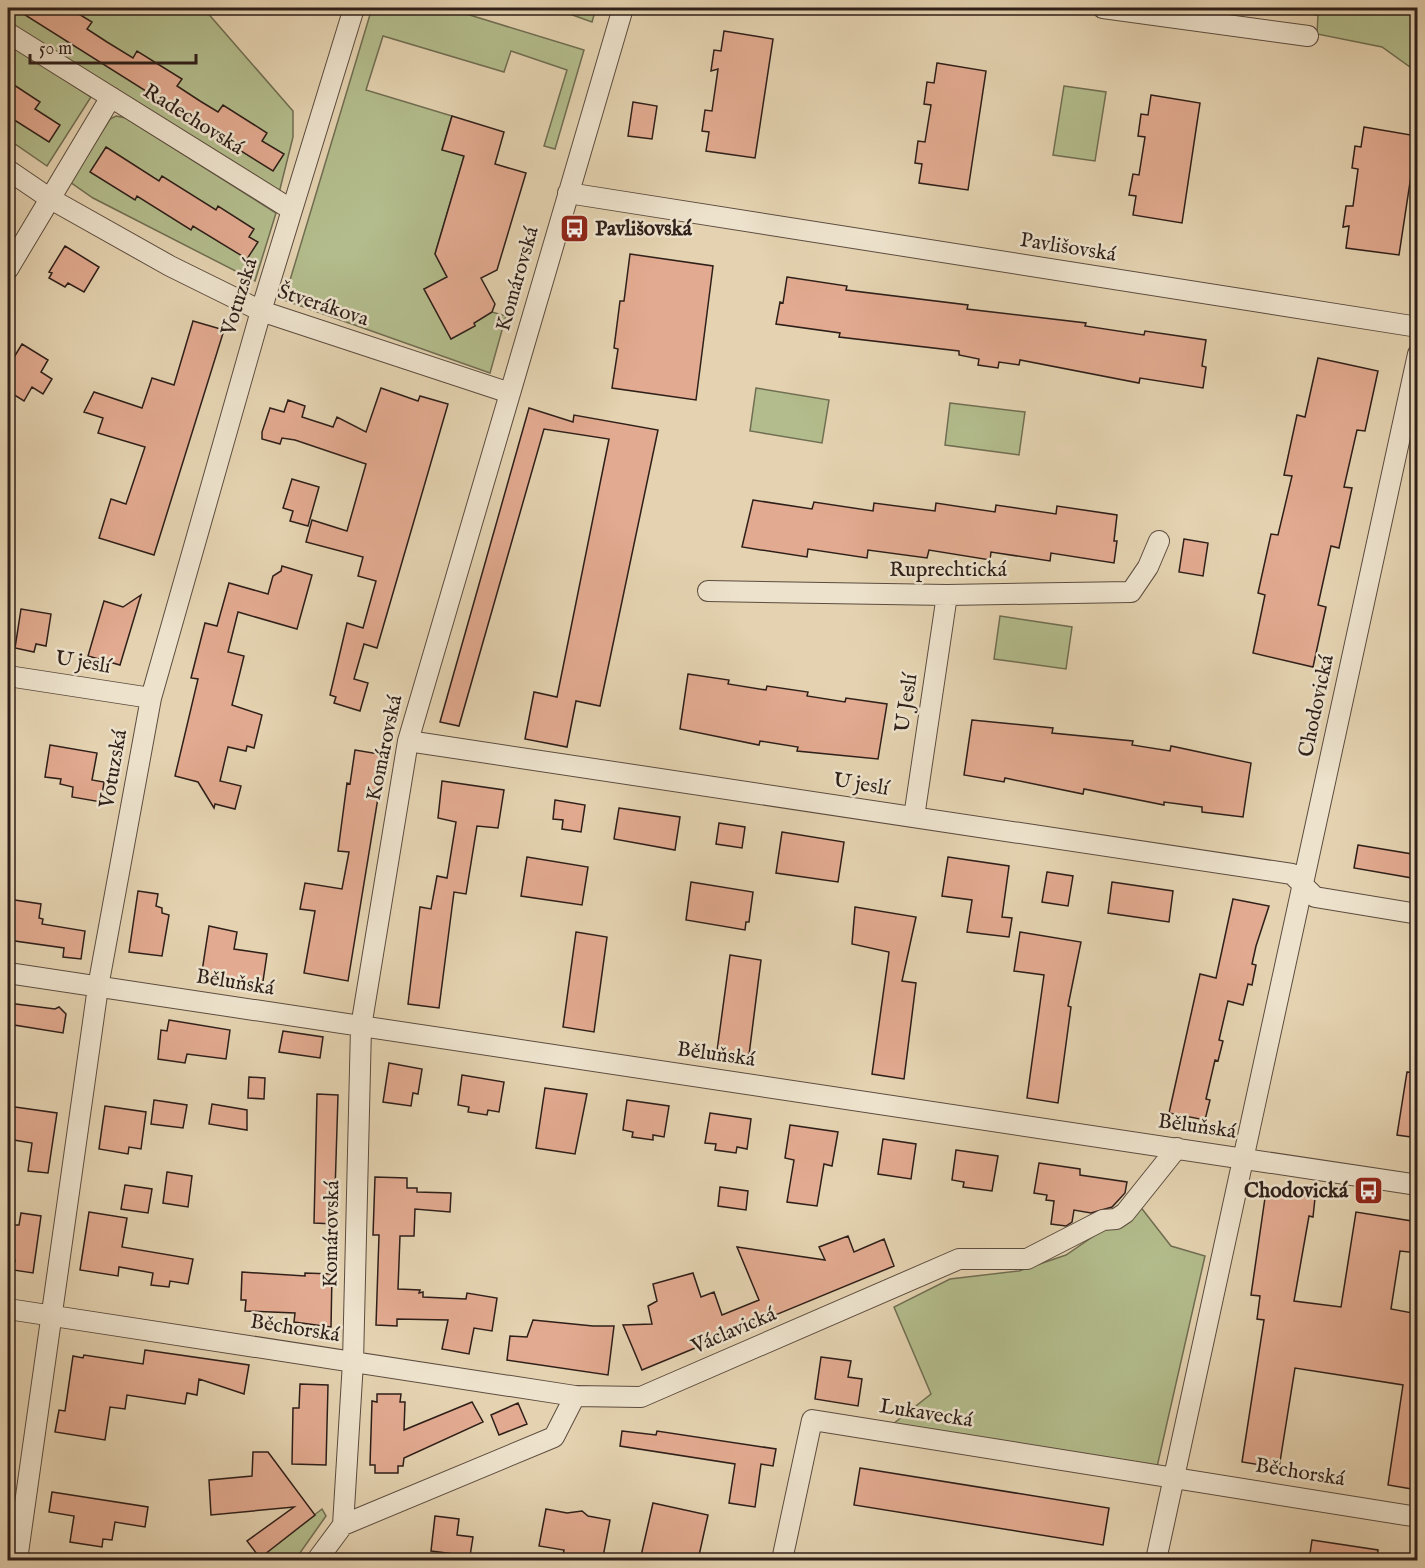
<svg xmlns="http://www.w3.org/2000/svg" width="1425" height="1568" viewBox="0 0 1425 1568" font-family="'IM FELL English',serif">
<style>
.green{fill:#b3bc8c;stroke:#706e52;stroke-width:1.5}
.building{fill:#e2aa90;stroke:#2e1f19;stroke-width:1.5}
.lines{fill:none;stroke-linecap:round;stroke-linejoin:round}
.street-casing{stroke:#5c4c3f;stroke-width:22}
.street{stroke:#ede2cc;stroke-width:20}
.labels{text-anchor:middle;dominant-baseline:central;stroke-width:5;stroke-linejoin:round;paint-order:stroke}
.street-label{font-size:21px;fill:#2e1f19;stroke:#ede2cc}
.poi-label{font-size:21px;font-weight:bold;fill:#2e1f19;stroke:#ede2cc;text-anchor:start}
</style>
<rect width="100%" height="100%" fill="#e4d2b0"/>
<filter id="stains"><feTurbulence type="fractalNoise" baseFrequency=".00333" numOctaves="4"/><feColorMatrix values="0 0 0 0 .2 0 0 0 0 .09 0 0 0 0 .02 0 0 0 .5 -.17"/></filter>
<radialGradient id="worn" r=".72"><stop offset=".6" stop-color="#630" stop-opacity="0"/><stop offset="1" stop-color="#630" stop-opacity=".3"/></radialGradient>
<path class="green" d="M9,8H196L205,10L293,111V137L279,193L13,25Z
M372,8H464L463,13L584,50L555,149L544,146L567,70L511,51L504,72L383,36L366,90L452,116L442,149L464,156L435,254L447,277L424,289L451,339L475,326L474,323L492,312L506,316L490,373L284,300Z
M553,8H596L592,22Z
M1266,8H1417V72L1382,47L1317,34L1318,15Z
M8,43L91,97L47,166L8,139Z
M1064,86L1106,92L1095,161L1053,155Z
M116,116L126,118L276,213L255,281L93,198L70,182L110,119Z
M756,388L829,400L822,443L750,431Z
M950,403L1025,412L1019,455L945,445Z
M1000,616L1072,627L1066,669L994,659Z
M1139,1205L1171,1246L1205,1256L1157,1467L893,1424L931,1394L894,1307L950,1279L1019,1271L1066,1255Z
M322,1509L326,1516L295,1560H256Z"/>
<path class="building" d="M14,8H69L92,22L87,29L107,42L133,58L137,51L182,79L177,86L200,101L218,112L223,105L267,133L262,141L284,154L273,171Z
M724,31L773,39L755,158L706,151L709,132L702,131L705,110L712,111L718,69L711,71L714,50L721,51Z
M937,63L986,71L968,190L919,183L922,164L915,163L918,141L925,142L931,105L924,104L927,82L934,83Z
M8,81L40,102L35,109L60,125L49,142L8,116Z
M1151,95L1200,103L1182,223L1133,215L1136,196L1129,195L1133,174L1139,175L1145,137L1138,136L1141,114L1148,115Z
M633,102L657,106L652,139L628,136Z
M452,116L504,132L495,164L526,173L497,270L481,278L495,304L492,312L474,323L475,326L451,339L424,289L447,277L435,254L464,156L442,150Z
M1364,127L1417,136L1399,255L1346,248L1349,226L1343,227L1346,206H1353L1358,169L1352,168L1355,146L1361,147Z
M106,147L159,181L162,176L216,210L218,206L254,229L249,237L258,242L247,259L193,226L191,230L137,196L135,200L90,172Z
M65,246L99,267L84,292L68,283L65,287L49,278L52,273L49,272Z
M630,254L713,266L696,400L612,388L618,349L614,348L620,301H624Z
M787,277L847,286L846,290L968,305L967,309L1086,323L1085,326L1144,335L1145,331L1206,340L1202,366L1206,367L1203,388L1140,378L1139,383L1020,360L1019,365L999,362L998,368L978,365L979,359L959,355V351L839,337L840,333L776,324L780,302L783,303Z
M193,321L224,330L154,555L99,538L111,499L126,504L145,447L98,433L103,418L84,412L94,392L142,408L152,378L174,385Z
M22,344L48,360L41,372L52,379L43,394L32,387L24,401L8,391V367Z
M1318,358L1378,371L1365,431L1357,430L1344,487L1352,488L1339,548L1331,546L1318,605L1326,607L1313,667L1253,653L1265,595L1258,593L1271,534L1278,535L1292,476L1284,475L1297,415L1305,417Z
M381,388L418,401L420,396L448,404L377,648L364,644L354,679L368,683L360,711L334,703L336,697L330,695L347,623L363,628L376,581L358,576L363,557L306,542L312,520L347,531L366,464L295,440L282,438L280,444L262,439V432L270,408L284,412L288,400L305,406L302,417L333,427L337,417L366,432Z
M529,408L573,422L574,415L658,430L600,706L576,701L567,747L525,739L534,692L557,697L609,439L544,429L459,726L440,722Z
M292,479L319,487L308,526L290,521L293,511L283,508Z
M753,500L812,509L814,502L873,511L874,503L935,511L936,503L995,512L996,505L1056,514L1057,506L1117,515L1114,541H1117L1114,563L1051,553L1050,561L991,552L990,560L929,550L927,558L868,550L867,558L808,549L807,557L742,547Z
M1184,539L1208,543L1203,576L1179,572Z
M282,566L312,575L297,629L238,612L228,652L244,656L232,705L262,715L254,748L247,746L246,751L228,747L220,781L241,786L235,809L215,804L214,808L198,782L175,776L198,679L191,678L205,623L217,626L229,583L268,594L273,576L281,571Z
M141,595L120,665L88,656L104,601L123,607Z
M21,609L51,614L46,646L36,644L34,652L15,648Z
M688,674L729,680L728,684L766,690L767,686L808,692L807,696L845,702L846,698L887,704L878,759L797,751L798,747L760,741L759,745L680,729Z
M972,720L1053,728L1052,733L1133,741L1132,745L1170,751L1171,746L1251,763L1243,817L1202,812V807L1164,802V805L1084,789L1083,794L1005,778L1004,782L964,775Z
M50,745L97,753L92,780L104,782L101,802L72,797L73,787L60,784L61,779L45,777Z
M355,750L385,755L348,981L304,973L315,911L300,909L305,883L342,889L349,852L338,851L347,783L350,784Z
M442,781L504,790L498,828L477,826L466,894L454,892L439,1008L408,1004L420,907L431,909L437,876L447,878L456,822L438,818Z
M555,800L585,805L581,832L562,829L563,820L553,819Z
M619,808L680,817L675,850L614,839Z
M719,823L745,827L742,848L716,844Z
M782,832L844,842L838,882L776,873Z
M1358,845L1418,855V879L1354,868Z
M527,857L588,867L582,905L521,896Z
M948,857L1009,866L1002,917L1012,918L1009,937L967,932L972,900L942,896Z
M1047,872L1073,876L1068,906L1042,902Z
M691,882L753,892L749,922H746L745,930L686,920Z
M1112,882L1173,891L1169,922L1108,913Z
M138,891L158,894L156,906L162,908V913L169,915L162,956L129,952Z
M8,899L41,904L39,918L43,919L42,924L85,931L81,959L63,957L64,948L8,940Z
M1233,899L1269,906L1256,946L1252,964L1256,965L1252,985L1248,984L1243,1005L1228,1001L1219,1040L1223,1041L1218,1061L1215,1060L1206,1099L1210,1100L1205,1120L1169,1113L1200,974L1216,978Z
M855,907L916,917L902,981L916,983L904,1079L872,1074L889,952L852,944Z
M209,926L237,932L234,949L267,954L262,988L201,978Z
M576,932L607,937L594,1032L563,1027Z
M1020,932L1081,942L1068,1006L1071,1007L1058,1103L1027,1098L1044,975L1014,971Z
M730,955L761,960L749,1055L717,1051Z
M8,1003L55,1009L59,1007L66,1014L63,1033L8,1024Z
M169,1020L230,1030L226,1059L187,1054L185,1063L158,1059L161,1030L167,1031Z
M283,1031L323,1037L320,1058L279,1052Z
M389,1063L422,1069L418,1094L413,1093L411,1106L383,1102Z
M1407,1072L1418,1073V1138L1397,1135Z
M462,1075L504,1082L499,1112L488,1110L487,1115L468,1112L469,1107L458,1105Z
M249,1077L265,1078L264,1099L248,1098Z
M545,1088L587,1094L575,1154L536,1148Z
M317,1094L338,1095L334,1224L314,1223Z
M154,1100L187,1105L183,1128L151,1124Z
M627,1100L669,1106L664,1137L653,1135V1140L632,1137L633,1132L623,1130Z
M212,1104L247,1110V1130L209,1124Z
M8,1106L57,1113L48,1173L28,1171L32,1143L8,1139Z
M105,1106L146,1112L141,1149L129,1147L128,1154L99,1149Z
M710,1113L751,1119L747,1149L737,1147L736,1153L715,1150L716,1144L705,1143Z
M790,1125L838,1132L832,1166L824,1164L817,1206L787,1202L794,1160L785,1158Z
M883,1139L916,1144L911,1179L878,1174Z
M956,1150L998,1156L992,1191L963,1187L964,1182L952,1180Z
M1039,1163L1080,1169V1175L1127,1182L1125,1193L1112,1207L1091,1213L1074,1210L1072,1222L1066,1226L1051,1224L1054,1201L1046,1200L1047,1195L1034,1193Z
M167,1172L192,1176L188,1207L163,1203Z
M375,1177L407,1178V1188H417V1192L451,1193L450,1212L415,1209L414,1236H400L398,1289L420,1290L419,1293L423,1292V1297L466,1299L467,1293L497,1298L492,1331L474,1328L469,1354L442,1349L448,1320L397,1319V1326L376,1325L379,1235H373Z
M125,1185L152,1189L148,1213L121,1209Z
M720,1187L748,1191L746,1210L718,1206Z
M1266,1191L1315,1198L1313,1217L1309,1216L1294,1301L1341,1307L1356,1212L1418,1222V1253L1400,1251L1391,1309L1418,1314V1490L1388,1485L1403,1385L1295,1368L1279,1468L1242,1462L1264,1320L1257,1319L1260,1296L1251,1295Z
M89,1212L127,1218L122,1247L193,1259L188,1284L170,1281L169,1287L151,1285L153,1273L119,1267L118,1276L80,1270Z
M21,1213L41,1216L33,1273L13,1270L15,1260H9V1230L14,1231V1225H19Z
M848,1236L854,1252L884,1239L894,1266L642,1370L623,1325L652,1324L648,1306L657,1301L653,1284L693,1273L701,1297L714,1292L722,1315L759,1300L737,1247L825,1260L819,1247Z
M242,1272L305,1276V1273L332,1274L331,1327L294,1322L295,1313L245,1311L246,1300H241Z
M533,1320L593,1326H614L608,1375L507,1360L510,1336L527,1337Z
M145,1350L249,1365L244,1394L199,1379L197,1395L187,1393L185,1404L127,1395L125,1409L110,1407L105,1440L55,1432L59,1410L65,1411L73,1356L83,1358L84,1355L143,1364Z
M821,1357L851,1361L848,1377L862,1379L858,1406L815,1399Z
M300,1384L328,1385L326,1465L292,1464L293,1408H299Z
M377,1394H401L400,1402H405L404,1430L472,1402L483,1422L404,1458L403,1466H398V1473H375V1465H370L372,1401L377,1402Z
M518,1403L527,1424L499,1435L491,1415Z
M622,1431L656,1435L657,1431L776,1449L773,1466L761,1464L755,1507L729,1503L735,1464L620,1446Z
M253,1452H268L315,1515L260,1558L247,1541L294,1507L211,1515L209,1480L252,1476Z
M860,1468L1109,1508L1103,1545L854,1505Z
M52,1492L148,1507L145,1527L115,1522L112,1540L103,1539L102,1547L70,1542L74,1516L49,1512Z
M653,1503L708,1515L698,1560H662L641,1556Z
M546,1509L567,1513L582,1511L588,1516L610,1520L603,1557L596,1556L594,1560L563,1555L564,1550L539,1546Z
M435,1516L459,1519L457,1535L473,1537L470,1556L431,1551Z
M1312,1540L1378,1550L1377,1560H1309Z"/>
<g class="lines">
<defs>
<path id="street" d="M1103,8L1308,36
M8,33L292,210
M8,170L49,198L170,266L261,311L510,393
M568,193L1418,327
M8,269L111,97
M708,591L947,595L1131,592L1148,567L1159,541
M8,676L151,698
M408,741L1292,874L1315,897L1418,914
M914,817L947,595
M8,973L1418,1185
M8,1309L575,1396
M343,1525L353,1362L361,1027L408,741L623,8
M17,1560L98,987L151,698L261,311L354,8
M317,1560L343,1525L554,1437L575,1396L641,1397L959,1259H1027L1103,1220L1116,1219L1125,1213L1177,1148
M782,1560L812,1420L1418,1517
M1156,1560L1418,354"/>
</defs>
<use href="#street" class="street-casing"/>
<use href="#street" class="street"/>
</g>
<defs>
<symbol id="bus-square" viewBox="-11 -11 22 22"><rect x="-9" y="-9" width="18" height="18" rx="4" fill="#8f2418" stroke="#ede2cc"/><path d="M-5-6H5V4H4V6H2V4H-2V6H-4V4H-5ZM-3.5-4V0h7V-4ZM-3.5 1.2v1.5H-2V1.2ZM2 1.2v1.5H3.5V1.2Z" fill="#fff"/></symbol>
</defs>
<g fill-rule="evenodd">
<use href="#bus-square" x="558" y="212" width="33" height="33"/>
<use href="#bus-square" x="1352" y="1174" width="33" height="33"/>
</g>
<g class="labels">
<g class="street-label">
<text transform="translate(193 120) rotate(32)">Radechovská</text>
<text transform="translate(1068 248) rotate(9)">Pavlišovská</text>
<text transform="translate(518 279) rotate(-74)">Komárovská</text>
<text transform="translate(240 297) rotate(-73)">Votuzská</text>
<text transform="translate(323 306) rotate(18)">Štverákova</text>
<text x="948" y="570">Ruprechtická</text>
<text transform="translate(83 663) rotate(9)">U jeslí</text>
<text transform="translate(907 703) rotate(-82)">U Jeslí</text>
<text transform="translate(1317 706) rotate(-78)">Chodovická</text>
<text transform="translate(385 748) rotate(-78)">Komárovská</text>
<text transform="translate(114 769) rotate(-80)">Votuzská</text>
<text transform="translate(861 785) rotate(9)">U jeslí</text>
<text transform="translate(235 983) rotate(9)">Běluňská</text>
<text transform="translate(716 1055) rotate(8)">Běluňská</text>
<text transform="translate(1197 1127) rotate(8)">Běluňská</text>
<text transform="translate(332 1234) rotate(-89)">Komárovská</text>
<text transform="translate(295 1329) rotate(9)">Běchorská</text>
<text transform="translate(734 1331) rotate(-23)">Václavická</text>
<text transform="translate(926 1414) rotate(9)">Lukavecká</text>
<text transform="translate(1300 1473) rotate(9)">Běchorská</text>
</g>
<g class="poi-label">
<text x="595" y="229">Pavlišovská</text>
<text x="1348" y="1191" text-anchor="end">Chodovická</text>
</g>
</g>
<rect width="1425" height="1568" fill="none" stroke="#e4d2b0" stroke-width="30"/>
<rect x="9" y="9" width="1407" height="1550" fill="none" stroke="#2e1f19" stroke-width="3"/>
<rect x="15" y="15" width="1395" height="1538" fill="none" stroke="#2e1f19" stroke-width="1.5"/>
<path d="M30 54v9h166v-9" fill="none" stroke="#2e1f19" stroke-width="3"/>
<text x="39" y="54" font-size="18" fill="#2e1f19" stroke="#ede2cc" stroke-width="4.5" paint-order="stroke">50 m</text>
<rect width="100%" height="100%" filter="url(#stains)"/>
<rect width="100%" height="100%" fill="url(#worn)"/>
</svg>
